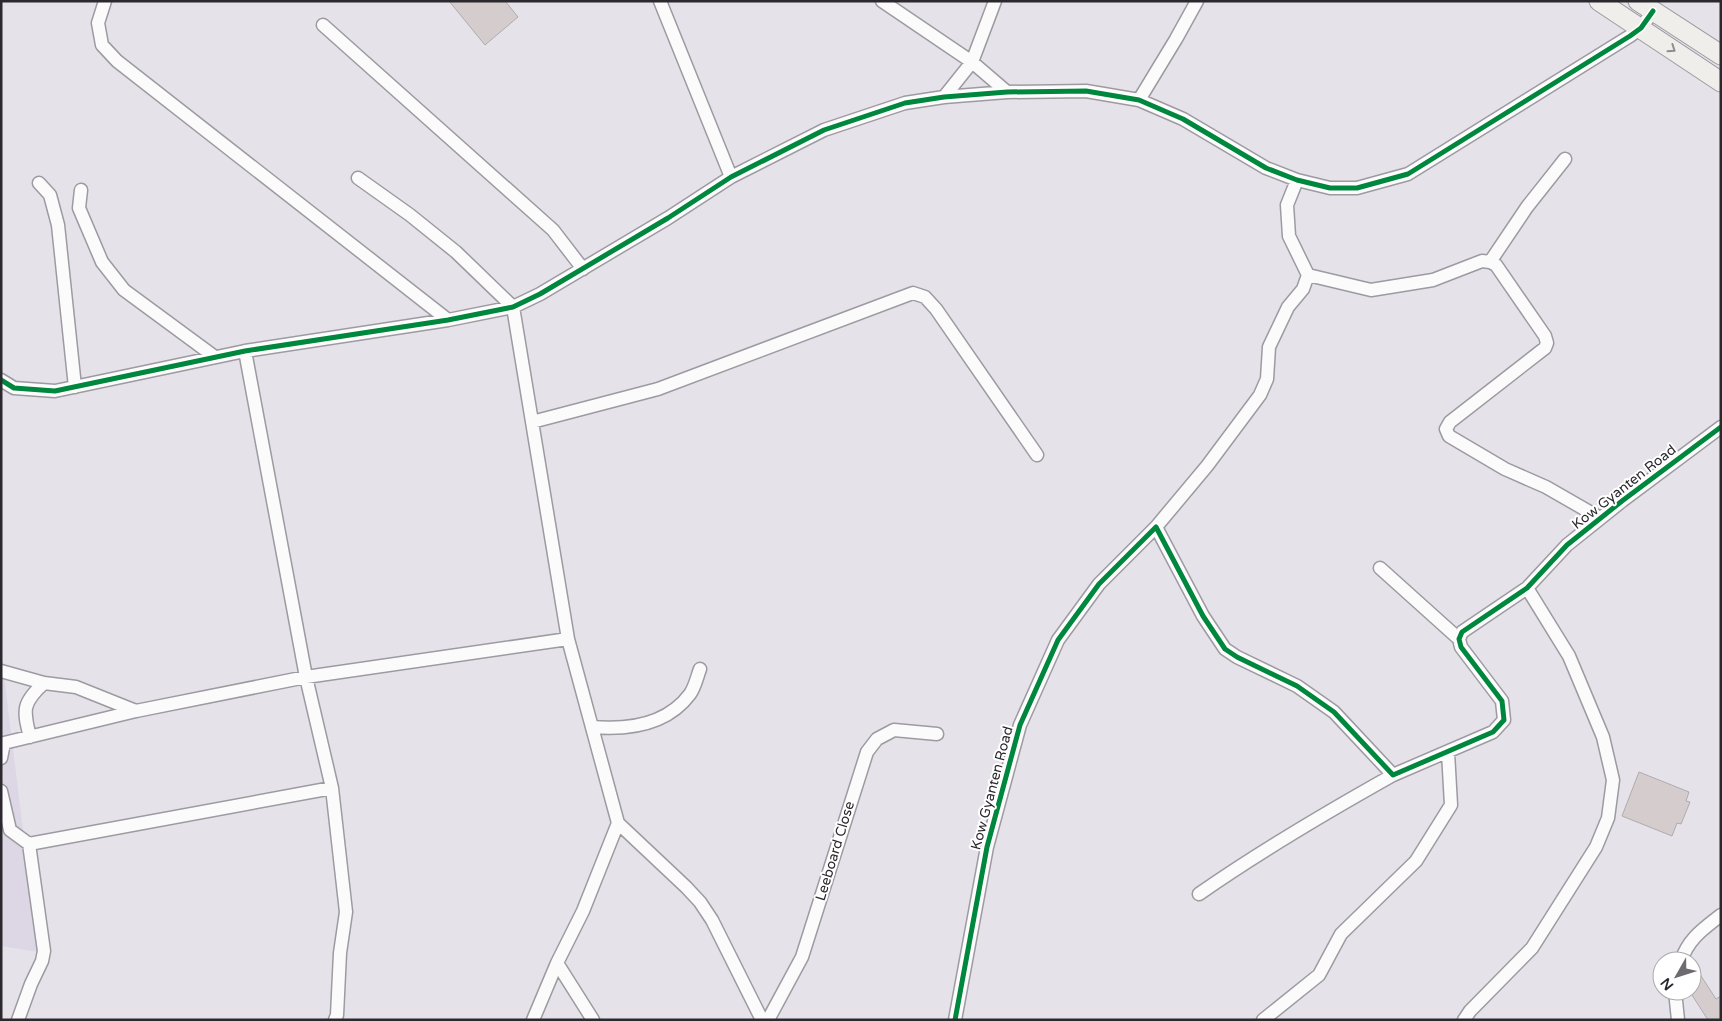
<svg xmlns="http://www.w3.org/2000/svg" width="1722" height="1021" viewBox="0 0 1722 1021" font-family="'Varela Round',sans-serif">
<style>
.education{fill:#ddd6e5}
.building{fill:#d5cdcd;stroke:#afabad}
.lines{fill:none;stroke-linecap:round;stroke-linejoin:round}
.minor-casing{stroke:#9d9aa0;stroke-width:15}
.secondary-casing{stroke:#9d9aa0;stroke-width:21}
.minor{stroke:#fbfbfc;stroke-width:12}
.secondary{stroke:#f0eeeb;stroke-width:19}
.cycleway-casing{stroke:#fff;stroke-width:8}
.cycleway{stroke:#00873e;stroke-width:5}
.oneway{stroke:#8e8c8c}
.labels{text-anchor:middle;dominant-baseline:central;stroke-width:4;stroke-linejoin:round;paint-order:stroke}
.street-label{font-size:14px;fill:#2c292e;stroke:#fff}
</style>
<rect width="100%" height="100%" fill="#e6e2ea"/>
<path class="education" d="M1,651L38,952L1,946Z"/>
<path class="building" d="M449,1H505L518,17L485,45Z
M1639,772L1689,792L1686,801L1690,802L1681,824L1677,823L1672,836L1622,816Z
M1692,962L1716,999L1721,996V1020H1708L1692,995Z"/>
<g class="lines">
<defs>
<path id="minor" d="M105,1L98,23L102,45L117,61L448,320
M660,1L731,177
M882,1L972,62L1007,92
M323,25L553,230L583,269
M944,97L972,62L995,1
M1139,100L1176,39L1197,1
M39,183L50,195L58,225L75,387
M81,190L79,208L102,262L124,290L215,357
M1490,262L1527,207L1565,159
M1308,275L1371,290L1433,280L1482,261L1490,262L1496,265L1545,336L1547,343L1545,348L1450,422L1446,429L1449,436L1505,469L1546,487L1600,518
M245,351L306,677L332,788L346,912L340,953L337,1015L335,1020
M1,380L14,388L55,391L245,351L448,320L513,307L540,294L668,218L731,177L824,130L905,103L944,97L1007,92L1086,91L1139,100L1183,119L1266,168L1297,180L1330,188H1357L1408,174L1630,36L1641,28L1653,11
M532,422L658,389L913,293L925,297L936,309L1037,455
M1156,527L1207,466L1260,395L1267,379L1269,347L1288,307L1303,289L1308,275L1289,236L1287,205L1297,180
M1380,568L1459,639
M568,639L618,823L686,887L700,902L712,920L762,1020
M1,671L44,683
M592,727C627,730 667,725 690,694C695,687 697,677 700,669
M30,737C23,710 22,703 44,683L76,687L136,711
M1,758L4,743L136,711L306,677L568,639L513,307L456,252L410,215L358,178
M1,791L10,830L29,844L44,951L42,961L31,984L18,1020
M29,844L332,788
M1199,894C1262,850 1327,812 1393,775
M1681,961C1688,939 1703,929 1721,915
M557,963L593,1020
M1675,991L1678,1020
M533,1020L557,963L583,911L618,823
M768,1020L802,957L867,752L877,739L894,730L937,734
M955,1020L987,847L1020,725L1058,640L1099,584L1156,527L1203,616L1225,649L1237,657L1297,686L1334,712L1393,775L1493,732L1504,720L1502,701L1461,647L1459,639L1462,632L1527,588L1567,545L1622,501L1721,427
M1263,1020L1319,975L1341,934L1416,861L1451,805L1448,752
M1464,1020L1470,1011L1532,948L1596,847L1608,818L1613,780L1603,737L1569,656L1527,588"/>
<path id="secondary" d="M1599,1L1721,82
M1638,1L1721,55"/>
</defs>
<use href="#minor" class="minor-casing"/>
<use href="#secondary" class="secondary-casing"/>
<use href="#minor" class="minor"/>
<use href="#secondary" class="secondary"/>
<defs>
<path id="cycleway" d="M1,380L14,388L55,391L245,351L448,320L513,307L540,294L668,218L731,177L824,130L905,103L944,97L1007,92L1086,91L1139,100L1183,119L1266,168L1297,180L1330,188H1357L1408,174L1630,36L1641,28L1653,11
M955,1020L987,847L1020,725L1058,640L1099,584L1156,527L1203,616L1225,649L1237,657L1297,686L1334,712L1393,775L1493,732L1504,720L1502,701L1461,647L1459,639L1462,632L1527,588L1567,545L1622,501L1721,427"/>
</defs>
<use href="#cycleway" class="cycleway-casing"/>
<use href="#cycleway" class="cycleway"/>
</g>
<defs><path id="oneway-chevron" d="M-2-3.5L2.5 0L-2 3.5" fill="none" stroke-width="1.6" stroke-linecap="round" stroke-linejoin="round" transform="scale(1.25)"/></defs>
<use class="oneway" href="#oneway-chevron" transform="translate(1672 49) rotate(34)"/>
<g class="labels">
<g class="street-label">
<text transform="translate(1624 487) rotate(-38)">Kow Gyanten Road</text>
<text transform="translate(992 788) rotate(-75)">Kow Gyanten Road</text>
<text transform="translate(835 851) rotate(-73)">Leeboard Close</text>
</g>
</g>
<rect width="1722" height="1021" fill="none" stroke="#2c292e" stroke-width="5"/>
<g transform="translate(1677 976) rotate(231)"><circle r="24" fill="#ffffff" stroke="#aba9ab"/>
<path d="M0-4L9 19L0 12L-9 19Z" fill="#6d6a70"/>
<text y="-8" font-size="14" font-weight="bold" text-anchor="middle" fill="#2c292e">N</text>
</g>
</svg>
